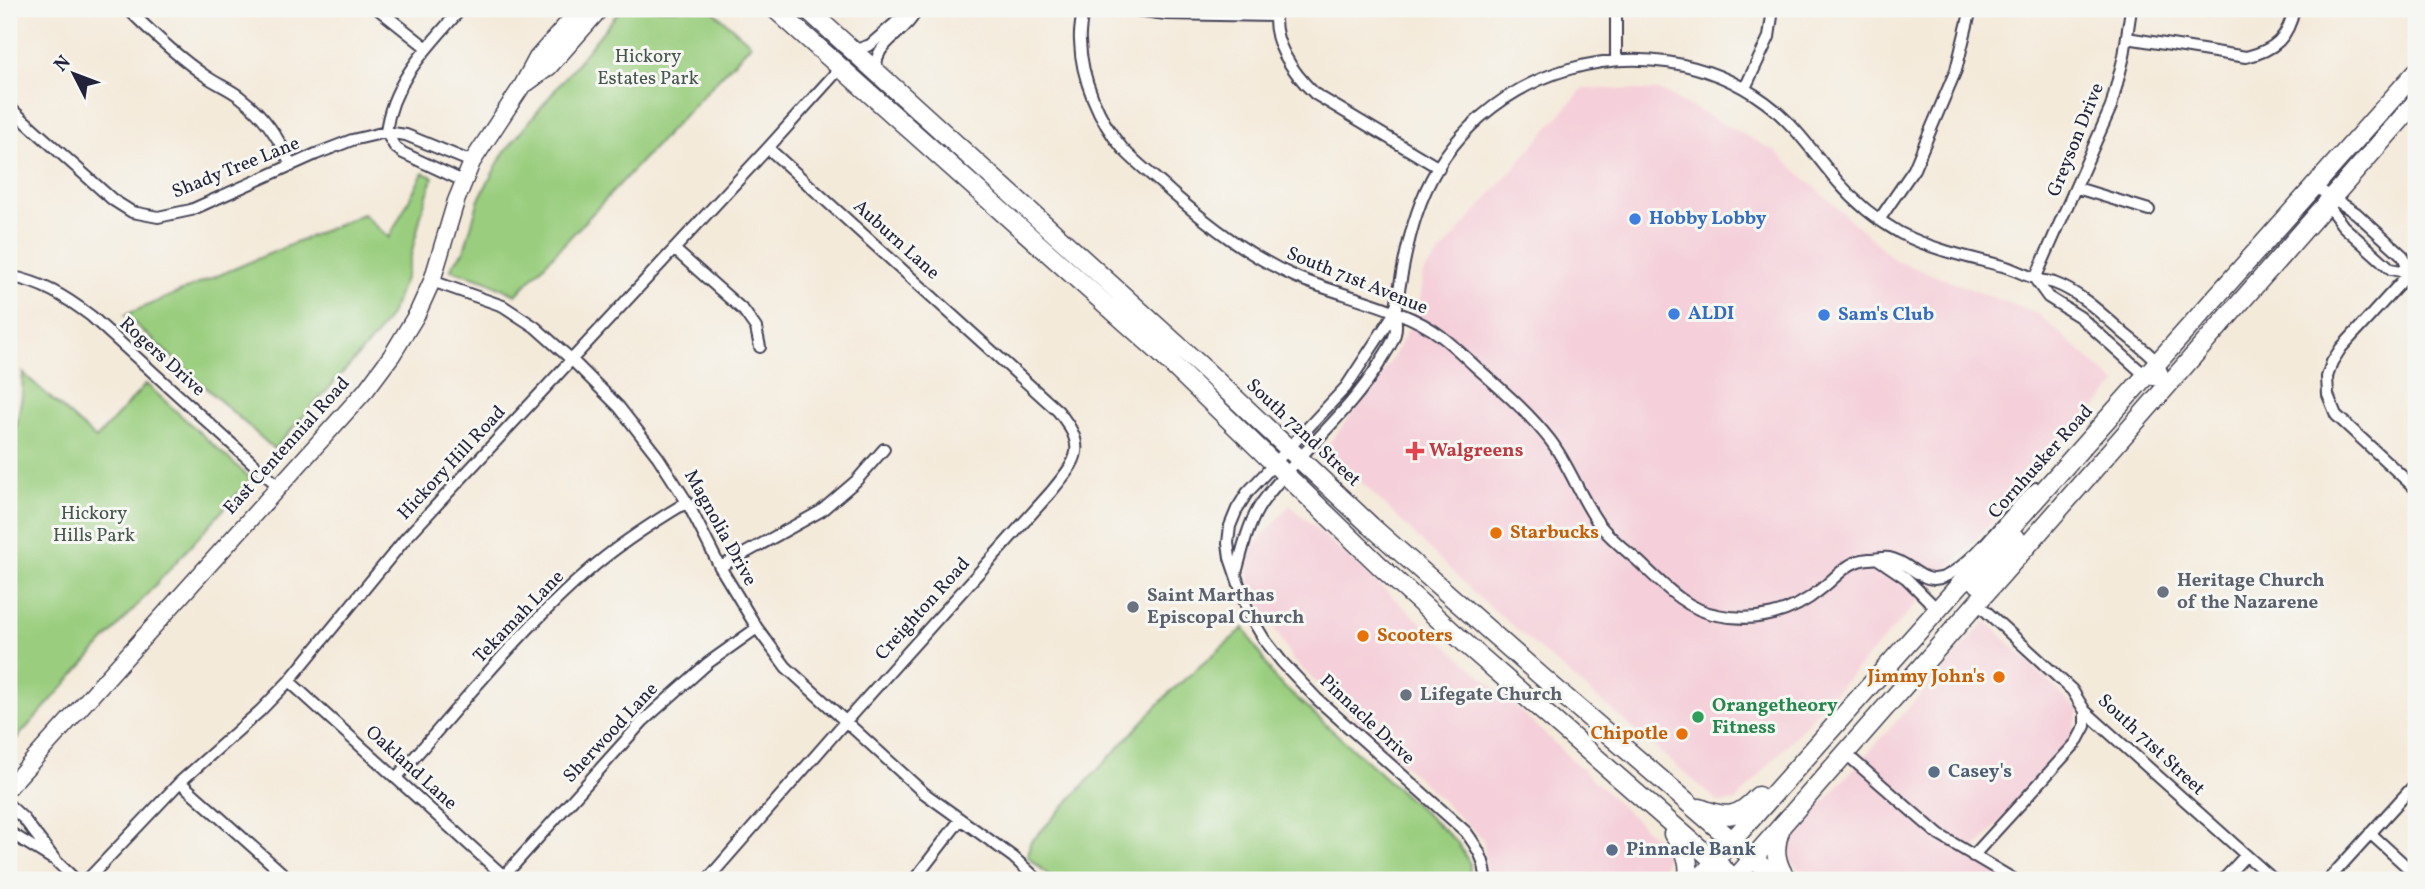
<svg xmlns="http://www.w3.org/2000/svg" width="2425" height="889" viewBox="0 0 2425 889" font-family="Vollkorn,serif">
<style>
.built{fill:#f5cfd9}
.green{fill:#9ace7e;stroke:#5e785c;stroke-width:2}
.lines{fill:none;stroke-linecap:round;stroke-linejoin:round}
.street-casing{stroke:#424053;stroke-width:14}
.secondary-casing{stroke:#424053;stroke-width:19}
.primary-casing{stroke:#424053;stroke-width:21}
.street{stroke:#fff;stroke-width:10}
.secondary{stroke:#fff;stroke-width:16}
.primary{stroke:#fff;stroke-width:18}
.shop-dot{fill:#3f7fe0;stroke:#f6f6f2;stroke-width:2.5}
.health-dot{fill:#e0444e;stroke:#f6f6f2;stroke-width:2.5}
.food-dot{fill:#e8710a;stroke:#f6f6f2;stroke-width:2.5}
.worship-dot{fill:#6b7280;stroke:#f6f6f2;stroke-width:2.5}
.leisure-dot{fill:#2e9e5b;stroke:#f6f6f2;stroke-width:2.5}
.service-dot{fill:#5c6f8a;stroke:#f6f6f2;stroke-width:2.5}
.labels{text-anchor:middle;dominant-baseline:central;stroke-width:6;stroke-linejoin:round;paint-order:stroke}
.park-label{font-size:19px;fill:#46564f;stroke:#f6f6f2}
.street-label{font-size:19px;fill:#22223b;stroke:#f6f6f2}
.shop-label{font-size:19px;font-weight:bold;fill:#366cbe;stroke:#f6f6f2;text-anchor:start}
.health-label{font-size:19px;font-weight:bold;fill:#be3a42;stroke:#f6f6f2;text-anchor:start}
.food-label{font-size:19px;font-weight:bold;fill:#c56008;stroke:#f6f6f2;text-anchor:start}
.worship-label{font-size:19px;font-weight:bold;fill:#5b616d;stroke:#f6f6f2;text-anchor:start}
.leisure-label{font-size:19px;font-weight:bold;fill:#27864d;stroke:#f6f6f2;text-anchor:start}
.service-label{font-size:19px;font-weight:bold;fill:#4e5e75;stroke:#f6f6f2;text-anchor:start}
</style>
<rect width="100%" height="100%" fill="#f6f6f2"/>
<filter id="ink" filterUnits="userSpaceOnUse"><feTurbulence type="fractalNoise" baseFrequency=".0143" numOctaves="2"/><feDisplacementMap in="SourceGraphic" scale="14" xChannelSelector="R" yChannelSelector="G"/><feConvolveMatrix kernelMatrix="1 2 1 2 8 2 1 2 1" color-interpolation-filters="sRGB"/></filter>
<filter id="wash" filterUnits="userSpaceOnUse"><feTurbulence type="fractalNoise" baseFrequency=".00686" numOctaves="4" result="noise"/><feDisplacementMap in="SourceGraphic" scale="28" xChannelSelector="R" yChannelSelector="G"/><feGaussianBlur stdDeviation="1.57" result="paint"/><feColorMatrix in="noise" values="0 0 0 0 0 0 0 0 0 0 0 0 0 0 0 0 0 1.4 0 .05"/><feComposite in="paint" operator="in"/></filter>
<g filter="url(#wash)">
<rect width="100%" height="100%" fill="#f4eada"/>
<path class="built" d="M1583,88L1661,91L1775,151L1896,261L2038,314L2117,384L1736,801L1720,803L1474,593L1326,447L1382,375L1398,349L1418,310L1423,273Z
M1290,505L1519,710L1668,850L1660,880H1488L1483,839L1293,660L1250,586L1248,553Z
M1986,621L2079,711L2067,746L1975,850L2026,880H1812L1779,852Z"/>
<path class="green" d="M621,9H711L751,44L516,295L485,280L451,270L453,264L464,251L479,199L503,154Z
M423,173L433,177L422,211L406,276L390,315L376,336L274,449L125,315L363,214L389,238Z
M23,373L96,439L146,384L251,479L9,747V466L22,396Z
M1244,628L1275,679L1457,842L1470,864L1469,880H1054L1028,857L1030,843L1170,692Z"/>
</g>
<g filter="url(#ink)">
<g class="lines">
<defs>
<path id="street" d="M128,9C152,33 179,58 207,77C217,84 230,89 240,97C264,115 280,139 291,166
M378,9L427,48
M1083,9C1082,19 1079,31 1080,41C1081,78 1099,121 1123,149C1138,165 1156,178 1172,193C1210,226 1249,256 1296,277C1340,296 1403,307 1441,336C1453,345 1464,356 1475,366C1502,390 1528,412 1550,440C1570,466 1580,498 1599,524C1610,538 1624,549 1637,560C1661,582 1684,609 1717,615C1754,623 1792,614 1821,589C1837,577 1848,560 1869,559C1875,559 1883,557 1889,558C1912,562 1923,589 1948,575C1978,559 2009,512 2036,488
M1127,9L1166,14L1274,16
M1276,9C1270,41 1293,73 1315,94L1439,168
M2127,38L2246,57C2275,50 2288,38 2294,9
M853,51L870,45L901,18L917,11C913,16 910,21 906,25C893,39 870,51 878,73
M1616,59V9
M1745,88L1769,37L1773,9
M9,107L113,200L132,212L158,217L191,210L316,154L352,140L386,132L406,135L472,162
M386,132C392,81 429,46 461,9
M386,132L395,147L403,153L463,181
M2314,186L2356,213L2403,256L2410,273L2416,279
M2077,188L2149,210
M2324,200L2343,226L2391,269L2410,273
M1879,220L1914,169L1956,70L1971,9
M674,249L744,311L756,328L760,347
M2416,266L2341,348L2332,362L2327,377L2328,395L2336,415L2416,489
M9,276C43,283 63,295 91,316L278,486
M2035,279L2111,107L2124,56L2131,9
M2035,279L2048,297L2080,317L2146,376L2168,385
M432,281L503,306L535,327L572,360L619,407L658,457L687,502L720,567L757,628L786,667L924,793L1013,857L1038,880
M1395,312L1346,387L1247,493L1237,509L1230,526L1228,543L1230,558L1249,614L1264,639L1282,662L1317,699L1466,832C1477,847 1486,861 1486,880
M1878,559L1906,578L1937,609
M720,567L821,511L856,481L884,449
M1236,573C1242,552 1247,528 1258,509C1268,492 1283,477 1296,462C1325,430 1357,400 1379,364C1384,355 1393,344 1395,334C1398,326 1394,316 1396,307C1402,273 1408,235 1421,202C1473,67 1648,16 1765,102C1795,124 1814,154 1838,182C1855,202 1877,220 1900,233C1933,250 1968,257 2003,266C2014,269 2024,275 2034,278C2041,281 2048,281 2054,283C2079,292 2101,313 2120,330C2131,340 2146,350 2156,361C2161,367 2164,377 2168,385
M1977,603L2072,690L2085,711L2274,880
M289,681L507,879
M1845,753L1939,835L2015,880
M396,778C456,711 518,632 586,573C616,546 652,523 687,502
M180,782L290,880
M9,805L24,819L56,861L76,880
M9,832L51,858
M2370,833L2416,875
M1973,856L2076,743L2085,726V711
M504,876L643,721L708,663L757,628
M87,880L180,782L260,711L289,681L406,538L768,148L841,67
M707,880L838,730L1051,492C1078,459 1088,448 1058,411L768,148
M914,880L960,820
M2223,880L2246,855
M2328,880L2416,783"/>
<path id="secondary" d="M527,83L549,67L600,9
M9,787L366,390L392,355L417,314L432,281L456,201L472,162L522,86L537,58L580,9
M1697,880L1714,861"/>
<path id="primary" d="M775,9L1158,351L1380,566L1467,645L1736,880
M807,9L1204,369L1371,526L1542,677L1778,880
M1978,584L2017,539
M1700,808C1727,819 1738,818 1758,796
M1780,831C1773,850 1776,864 1787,880
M1673,834C1684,849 1692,861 1687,880
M1714,861L2416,72
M1735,879L2416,102"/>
</defs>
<use href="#street" class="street-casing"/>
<use href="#secondary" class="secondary-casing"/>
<use href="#primary" class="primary-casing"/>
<use href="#street" class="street"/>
<use href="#secondary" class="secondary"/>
<use href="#primary" class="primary"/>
</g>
</g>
<g class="shop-dot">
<circle cx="1635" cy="219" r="7"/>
<circle cx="1674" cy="314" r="7"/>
<circle cx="1824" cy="315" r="7"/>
</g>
<path class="health-dot" d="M1411.5 440.5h7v7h7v7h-7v7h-7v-7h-7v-7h7z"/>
<g class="food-dot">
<circle cx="1496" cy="533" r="7"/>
<circle cx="1363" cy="636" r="7"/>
<circle cx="1999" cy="677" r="7"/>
<circle cx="1682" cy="734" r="7"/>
</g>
<g class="worship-dot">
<circle cx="2163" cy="592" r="7"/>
<circle cx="1133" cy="607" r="7"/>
<circle cx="1406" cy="695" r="7"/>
</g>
<circle class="leisure-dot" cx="1698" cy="717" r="7"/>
<g class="service-dot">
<circle cx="1934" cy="772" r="7"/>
<circle cx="1612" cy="850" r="7"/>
</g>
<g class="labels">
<g class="park-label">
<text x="648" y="57">Hickory<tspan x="648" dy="22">Estates Park</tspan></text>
<text x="94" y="514">Hickory<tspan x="94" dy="22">Hills Park</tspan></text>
</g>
<g class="street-label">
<text transform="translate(2076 140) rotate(-68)">Greyson Drive</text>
<text transform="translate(236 168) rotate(-22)">Shady Tree Lane</text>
<text transform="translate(896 240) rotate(42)">Auburn Lane</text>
<text transform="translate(1357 281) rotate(22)">South 71st Avenue</text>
<text transform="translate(162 357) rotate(42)">Rogers Drive</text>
<text transform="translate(1303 433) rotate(43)">South 72nd Street</text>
<text transform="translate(287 446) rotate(-48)">East Centennial Road</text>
<text transform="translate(2041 462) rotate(-48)">Cornhusker Road</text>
<text transform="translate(452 463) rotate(-47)">Hickory Hill Road</text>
<text transform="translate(720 528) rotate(61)">Magnolia Drive</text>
<text transform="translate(923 609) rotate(-48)">Creighton Road</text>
<text transform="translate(519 617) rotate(-46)">Tekamah Lane</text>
<text transform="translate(1367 720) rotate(43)">Pinnacle Drive</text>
<text transform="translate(611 733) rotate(-47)">Sherwood Lane</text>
<text transform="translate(2151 745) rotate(43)">South 71st Street</text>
<text transform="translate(411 768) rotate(42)">Oakland Lane</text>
</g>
<g class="shop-label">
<text x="1649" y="219">Hobby Lobby</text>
<text x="1688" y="314">ALDI</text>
<text x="1838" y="315">Sam's Club</text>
</g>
<g class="health-label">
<text x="1429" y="451">Walgreens</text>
</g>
<g class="food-label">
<text x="1510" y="533">Starbucks</text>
<text x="1377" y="636">Scooters</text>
<text x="1985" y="677" text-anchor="end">Jimmy John's</text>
<text x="1668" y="734" text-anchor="end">Chipotle</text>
</g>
<g class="worship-label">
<text x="2177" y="581">Heritage Church<tspan x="2177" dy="22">of the Nazarene</tspan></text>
<text x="1147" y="596">Saint Marthas<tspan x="1147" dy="22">Episcopal Church</tspan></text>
<text x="1420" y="695">Lifegate Church</text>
</g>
<g class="leisure-label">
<text x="1712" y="706">Orangetheory<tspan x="1712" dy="22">Fitness</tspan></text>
</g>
<g class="service-label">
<text x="1948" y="772">Casey's</text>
<text x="1626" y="850">Pinnacle Bank</text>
</g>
</g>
<rect width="2425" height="889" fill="none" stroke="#f6f6f2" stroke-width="35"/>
<g transform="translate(74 74) rotate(312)" stroke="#f6f6f2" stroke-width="5" paint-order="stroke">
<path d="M0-5L12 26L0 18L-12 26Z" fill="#22223b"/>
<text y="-10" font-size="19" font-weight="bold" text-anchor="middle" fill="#22223b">N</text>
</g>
</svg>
